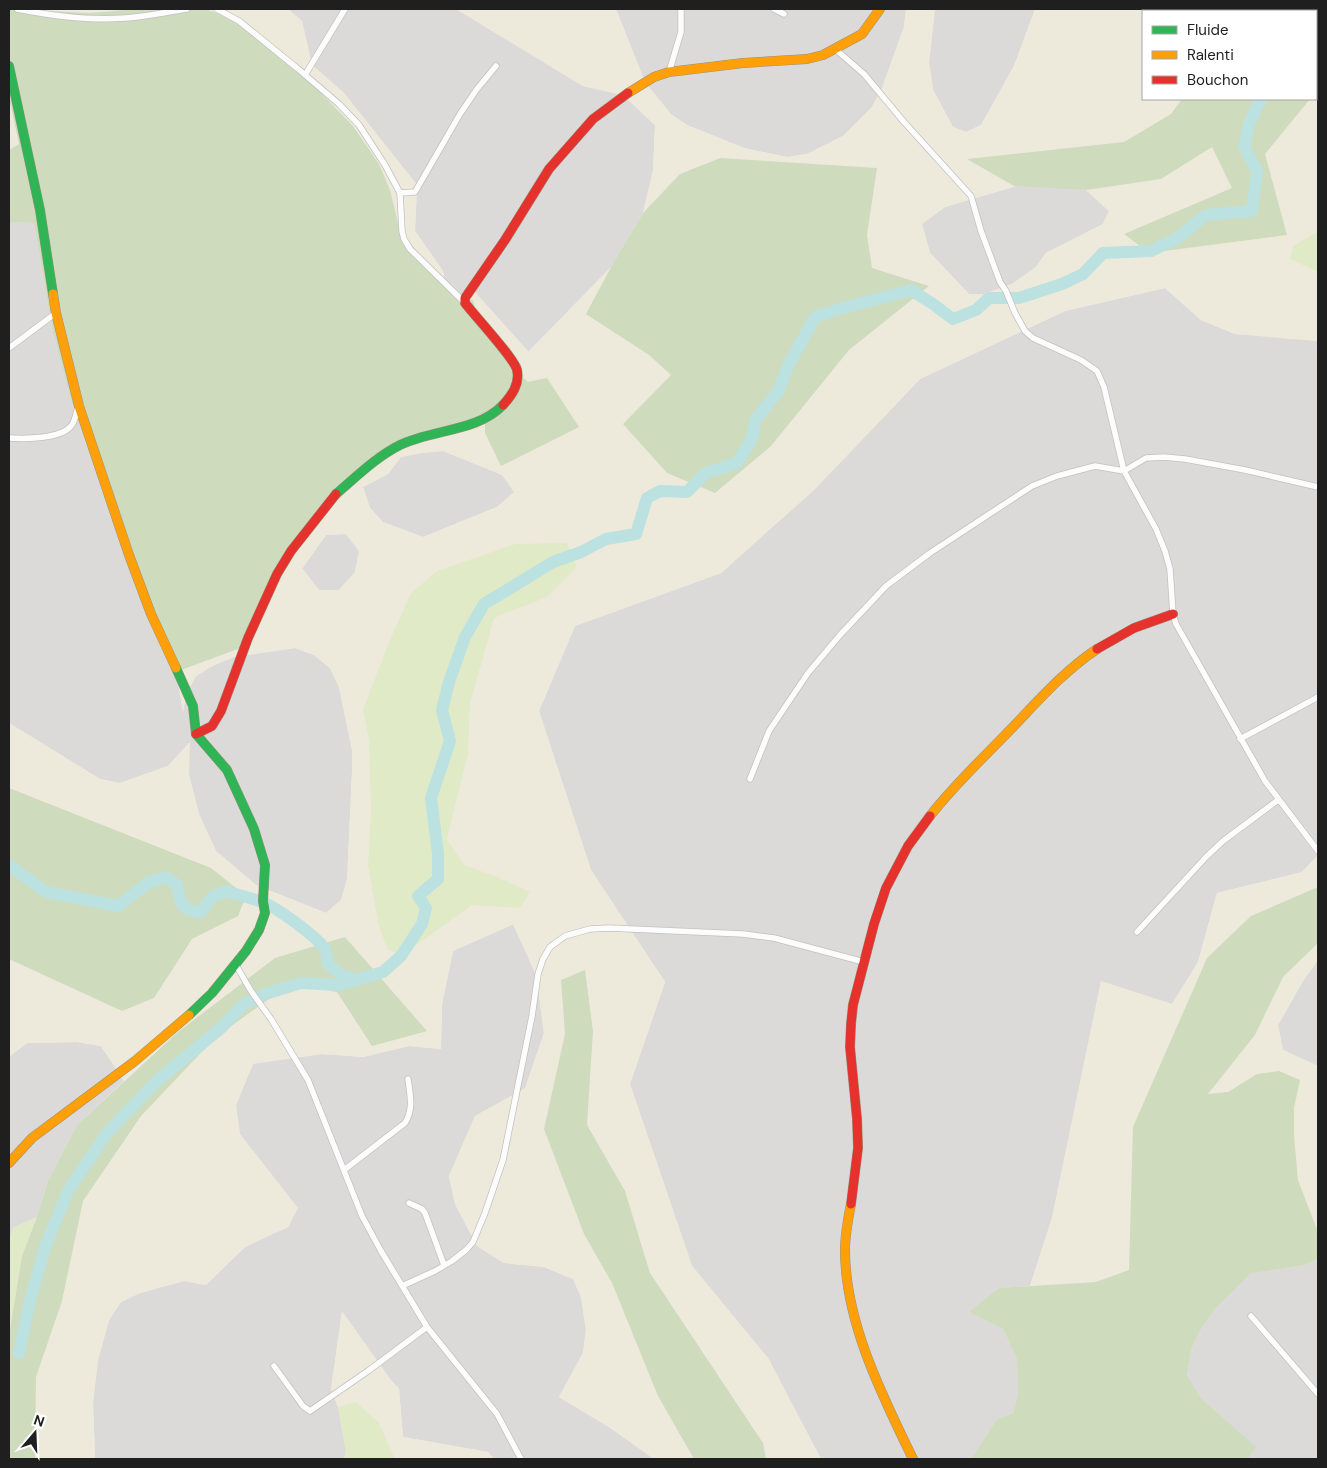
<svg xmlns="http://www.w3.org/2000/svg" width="1327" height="1468" viewBox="0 0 1327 1468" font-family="'DM Sans',sans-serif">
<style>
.residential{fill:#dcdad9}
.farmland{fill:#eeeadb;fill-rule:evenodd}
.grass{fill:#e1eac6}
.forest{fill:#cedbbd}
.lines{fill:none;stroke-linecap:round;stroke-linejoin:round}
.river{stroke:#bbe1e1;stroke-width:12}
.street-casing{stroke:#c3c1c0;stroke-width:7}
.fast-casing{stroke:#98947f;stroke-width:10}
.slow-casing{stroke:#98947f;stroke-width:10}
.jam-casing{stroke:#98947f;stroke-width:10}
.street{stroke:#fcfcfc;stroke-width:5.5}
.fast{stroke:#30b455;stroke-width:9}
.slow{stroke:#ff9f0a;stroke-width:9}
.jam{stroke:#e5322d;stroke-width:9}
</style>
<rect width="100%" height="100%" fill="#edeae8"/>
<path class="residential" d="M288,9H456L583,86L623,95L655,125L653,171L643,213L611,267L528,352L474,291L460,294L445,281L443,271L415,231L417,185L344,93L312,65L302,21Z
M616,9H906L904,27L882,88L872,107L843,136L807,154L787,157L744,148L687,125L671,115L645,82Z
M935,9H1035L1014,66L981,125L966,132L953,127L933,90L929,62Z
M1027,183L1086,190L1109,211L1103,224L1046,253L1036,267L1012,284L984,294H969L930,253L922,224L945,207Z
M9,222L34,223L52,328L69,394L128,565L149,623L176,672L183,710L186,694L196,676L214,665L234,657L295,648L314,655L330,668L339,687L352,750V772L347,880L341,900L326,913L256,885L216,851L199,814L189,775V743L168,766L120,783L100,779L9,723Z
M1165,288L1201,320L1235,334L1318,341V855L1302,872L1217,893L1198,962L1172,1004L1101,982L1052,1218L1030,1286L999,1288L970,1312L1003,1329L1017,1359L1018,1394L1013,1413L997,1419L971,1459H821L768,1358L692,1266L630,1084L665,982L591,870L539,711L575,626L721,573L815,489L920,379L1065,311Z
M443,451L503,475L515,492L497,507L423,537L383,522L370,508L363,487L388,474L401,457L421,453Z
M346,534L359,551L355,572L339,590H319L302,568L326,535Z
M514,924L536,975L544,1033L525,1089L475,1116L449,1176L455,1204L477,1246L504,1263L544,1267L573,1279L581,1297L586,1330L583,1353L559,1397L609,1427L654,1459H494L488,1452L403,1437L399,1389L390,1379L342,1312L331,1389L338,1407L346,1451L344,1459H95L93,1402L98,1360L109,1320L121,1302L140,1293L184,1281L206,1285L245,1247L288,1227L297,1208L240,1135L236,1105L253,1063L322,1054L363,1057L409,1046L441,1049L442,1004L453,951Z
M1318,960V1066L1283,1050L1278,1025L1303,981Z
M77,1042L101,1046L124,1081L77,1125L48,1181L37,1217L13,1228L9,1242V1057L27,1043Z
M1318,1259V1459H1248L1255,1447L1201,1398L1187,1375L1191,1350L1202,1328L1216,1308L1251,1272L1305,1265Z"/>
<path class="farmland" d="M36,9H137L91,13L46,11Z
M205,9H288L302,21L312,65L344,93L417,185L415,231L443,271L445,281L427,263L400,231L390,190L379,164L353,126L316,88L277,56L237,20Z
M456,9H616L645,82L671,114L687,125L744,148L787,157L807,154L843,136L872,107L882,88L904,27L906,9H935L929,62L933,90L953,127L966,132L981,125L1014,66L1035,9H1318V34L1316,33V11H1143V99H1182L1171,114L1124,142L968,159L1014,186L945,207L922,224L930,253L969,294H984L1012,284L1036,267L1046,253L1103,224L1109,211L1086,190L1161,179L1212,147L1232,188L1124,235L1149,253L1287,235L1265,154L1307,100L1316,99V95L1318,93V341L1235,334L1201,320L1165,288L1065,311L920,379L815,489L721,573L575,626L539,711L591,870L665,982L630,1084L692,1266L768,1358L821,1459H766L763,1443L650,1273L625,1191L587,1125L593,1031L585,970L561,980L565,1034L544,1129L584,1234L612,1283L658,1396L694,1459H654L609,1427L559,1397L583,1353L586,1330L581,1297L573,1279L544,1267L504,1263L477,1246L455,1204L449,1176L475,1116L525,1088L544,1033L536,975L513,924L453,951L442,1004L441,1049L409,1046L363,1057L322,1054L253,1064L236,1105L240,1134L298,1208L288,1227L245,1247L206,1285L184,1281L140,1293L121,1302L109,1320L98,1360L93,1402L95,1459H35L36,1377L62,1301L83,1201L141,1116L216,1037L290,984L337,992L372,1046L427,1030L345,937L178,1032L124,1081L101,1046L77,1042L27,1043L9,1057V959L122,1011L154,998L192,939L238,916L72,814L9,788V723L100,779L120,783L168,766L190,742L189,775L199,814L216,851L256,885L326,913L341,900L347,880L352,772V750L339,687L330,668L314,655L295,648L234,657L214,665L196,676L186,694L183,713L176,672L201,662L283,567L343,489L377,459L528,382L520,374L475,307L473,300H466L460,294L474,291L529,352L611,267L587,314L649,355L671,375L771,446L849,350L928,286L872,268L867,235L877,168L720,158L680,174L643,213L653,171L655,125L623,95L583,86ZM443,451L502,475L514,492L497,507L423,537L383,522L370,508L363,487L388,474L401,457L421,453ZM346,534L359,551L355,572L339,590H319L302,569L326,535ZM411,593L547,597L494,618L470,704L468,754L447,840L464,865L495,876L529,892L519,908L472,905L401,956L387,949L378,923L368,865L371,813L369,741L363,709L392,635Z
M9,98L19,145L9,150Z
M1318,855V887L1251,916L1207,958L1133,1127L1129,1270L1096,1282L1030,1286L1052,1218L1101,981L1172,1004L1198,962L1217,893L1302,872Z
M1318,943V960L1303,981L1278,1025L1283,1050L1318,1066V1232L1298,1180L1294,1136V1108L1299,1080L1257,1074L1228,1092L1208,1095L1255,1035L1283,977Z
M342,1311L390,1379L399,1389L403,1437L488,1452L494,1459H395L379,1423L356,1402L338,1407L331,1389Z"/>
<path class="grass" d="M1315,233H1318V272L1290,259L1293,246Z
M567,543L577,567L547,597L494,618L470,704L468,754L447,839L464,865L495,876L530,892L520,908L472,905L401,956L387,949L378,923L368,865L371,813L369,741L363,709L392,635L411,593L437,571L515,544Z
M37,1217L22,1256L9,1336V1242L13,1228Z
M356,1402L379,1423L395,1459H344L346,1451L338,1407Z"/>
<path class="forest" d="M9,9H36L46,11L91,13L137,9H205L237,20L277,56L316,88L353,126L379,164L390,190L400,231L427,263L460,294L466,300H473L475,307L520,375L528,382L547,378L579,427L501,466L485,433V417L411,437L343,489L283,567L248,645L176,672L149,623L128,565L69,394L52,328L34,223L9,222V150L19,144L9,98Z
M1182,99H1310L1265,154L1287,235L1149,253L1124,234L1232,188L1212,147L1161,179L1086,190L1014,186L967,159L1124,142L1171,114Z
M720,158L877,168L867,235L872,268L929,286L849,350L771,446L715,493L667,473L623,424L671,375L649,355L586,314L611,267L643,213L680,174Z
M9,788L211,868L246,896L238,916L192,939L154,998L122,1011L9,959Z
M1318,887V943L1283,977L1255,1035L1208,1094L1228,1092L1257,1074L1279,1071L1300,1080L1294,1108V1136L1298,1180L1318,1232V1259L1305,1265L1251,1273L1216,1308L1202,1328L1191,1350L1187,1375L1201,1398L1256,1447L1248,1459H971L997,1419L1013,1413L1018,1394L1017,1359L1003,1329L969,1312L999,1288L1096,1282L1129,1270L1133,1127L1207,958L1251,916Z
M345,937L427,1031L372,1046L337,992L290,984L216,1037L141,1116L83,1201L62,1301L36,1377L35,1459H9V1336L22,1256L37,1217L48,1181L77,1125L178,1032L275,958Z
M585,970L593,1031L587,1125L625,1191L650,1273L763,1443L766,1459H694L658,1396L612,1283L584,1234L544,1129L565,1034L561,980Z"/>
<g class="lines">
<path class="river" d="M1214,9L1216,11
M9,865L46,892L118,906L148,883L166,877L177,885C181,904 180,910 201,912L212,897L226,891C237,895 248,897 259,901C274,905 316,936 325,949C327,952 327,959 328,964L340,974L355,980
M19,1353L30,1301L45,1247L68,1191L107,1133L158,1080L221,1028L243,1005L265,994L301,983L339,985L383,972L401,956L422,924L426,908L418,896L438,879V854L431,798L450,741L442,710L449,682L465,637L484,604L553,562L581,552L606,539L636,534L647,498L660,491L687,492L706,473L737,463L753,437L755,420L778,392L789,364L815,317C846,306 879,299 911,290L933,304L953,319L976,310L989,298H1019L1062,284L1083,274L1103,253L1151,251L1176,239L1206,215L1252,211L1257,171L1244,146L1249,124L1261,99"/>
<defs>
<path id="street" d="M17,9C53,16 89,21 125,18C146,17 166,12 187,9
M217,9L239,21L297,68L339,104L359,125L385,165L400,193L402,231L404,239L410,249L464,302
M774,9L784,14
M834,48L864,74L904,122L971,196L981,231L1000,282L1006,291L1015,313L1025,331L1033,338L1081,360L1097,371L1104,387L1124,471L1156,529L1165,551L1170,569L1173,614L1176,624L1265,781L1318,851
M669,72L681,32V9
M305,75L345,9
M400,193L415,192L460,114L477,89L496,66
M9,348L56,313
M9,438C24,439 61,439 71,426C75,422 76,413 78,407
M1240,739L1318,697
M750,779L769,731L808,673L840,635L886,586L930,553L1032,486L1057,476L1095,466L1124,471L1146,458L1164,457L1185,459L1245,470L1318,487
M1137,932L1206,857L1223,841L1278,800
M236,965L251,991L271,1019L308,1080L362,1216L381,1251L427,1327L497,1414L521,1459
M344,1170L405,1123C414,1109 410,1095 408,1079
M409,1203L422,1209L425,1213L444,1265
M402,1286L435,1271L452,1261L466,1250L473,1242L485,1213L503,1160L532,1016L538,974L543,959L550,947L565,936L590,929L609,928L743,934L774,938L864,962
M1251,1316L1318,1394
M274,1366L303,1406L310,1411L368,1371L427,1327"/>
<path id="fast" d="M9,66L40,210L53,294
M336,494C356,477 376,457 400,445C433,429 477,432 503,405
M176,668L193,706L196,734L227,770L254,829L265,865L263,901L265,913L259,930L246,951L212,993L189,1015"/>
<path id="slow" d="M628,93L654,77L669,72L743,63L807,59L823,55L862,34L880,9
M53,294L56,313L79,406L129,555L151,614L176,668
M930,816C954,785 983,758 1011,729C1038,701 1064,671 1097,649
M9,1163L32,1138L135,1061L189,1015
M851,1204C848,1219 845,1234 845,1250C845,1322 882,1395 913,1459"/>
<path id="jam" d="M503,405C512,395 520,384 517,370C515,359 474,315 465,303V298L505,240L549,169L593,119L628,93
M1097,649L1134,628L1173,614
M196,734L212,726L221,711L248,638L277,574L291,551L336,494
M851,1204L858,1148L857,1119L850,1047L851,1024L853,1005L874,924L886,888L908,846L930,816"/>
</defs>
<use href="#street" class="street-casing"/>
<use href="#fast" class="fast-casing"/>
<use href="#slow" class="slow-casing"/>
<use href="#jam" class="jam-casing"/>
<use href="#street" class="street"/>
<use href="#fast" class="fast"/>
<use href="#slow" class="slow"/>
<use href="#jam" class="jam"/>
</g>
<rect width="1327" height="1468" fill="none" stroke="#1f1f1f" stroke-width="20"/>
<rect x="1142" y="10" width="175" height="90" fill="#ffffff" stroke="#a5a5a5"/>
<rect x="1152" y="26" width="25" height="8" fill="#30b455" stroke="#a5a5a5"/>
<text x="1187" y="35" font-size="15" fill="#1f1f1f">Fluide</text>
<rect x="1152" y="51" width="25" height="8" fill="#ff9f0a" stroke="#a5a5a5"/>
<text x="1187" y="60" font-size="15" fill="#1f1f1f">Ralenti</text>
<rect x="1152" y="76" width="25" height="8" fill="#e5322d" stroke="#a5a5a5"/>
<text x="1187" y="85" font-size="15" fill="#1f1f1f">Bouchon</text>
<g transform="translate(35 1433) rotate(19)" stroke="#ffffff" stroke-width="4" paint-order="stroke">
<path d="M0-4L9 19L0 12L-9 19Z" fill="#1f1f1f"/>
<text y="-8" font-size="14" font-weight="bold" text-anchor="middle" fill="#1f1f1f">N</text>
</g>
</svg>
